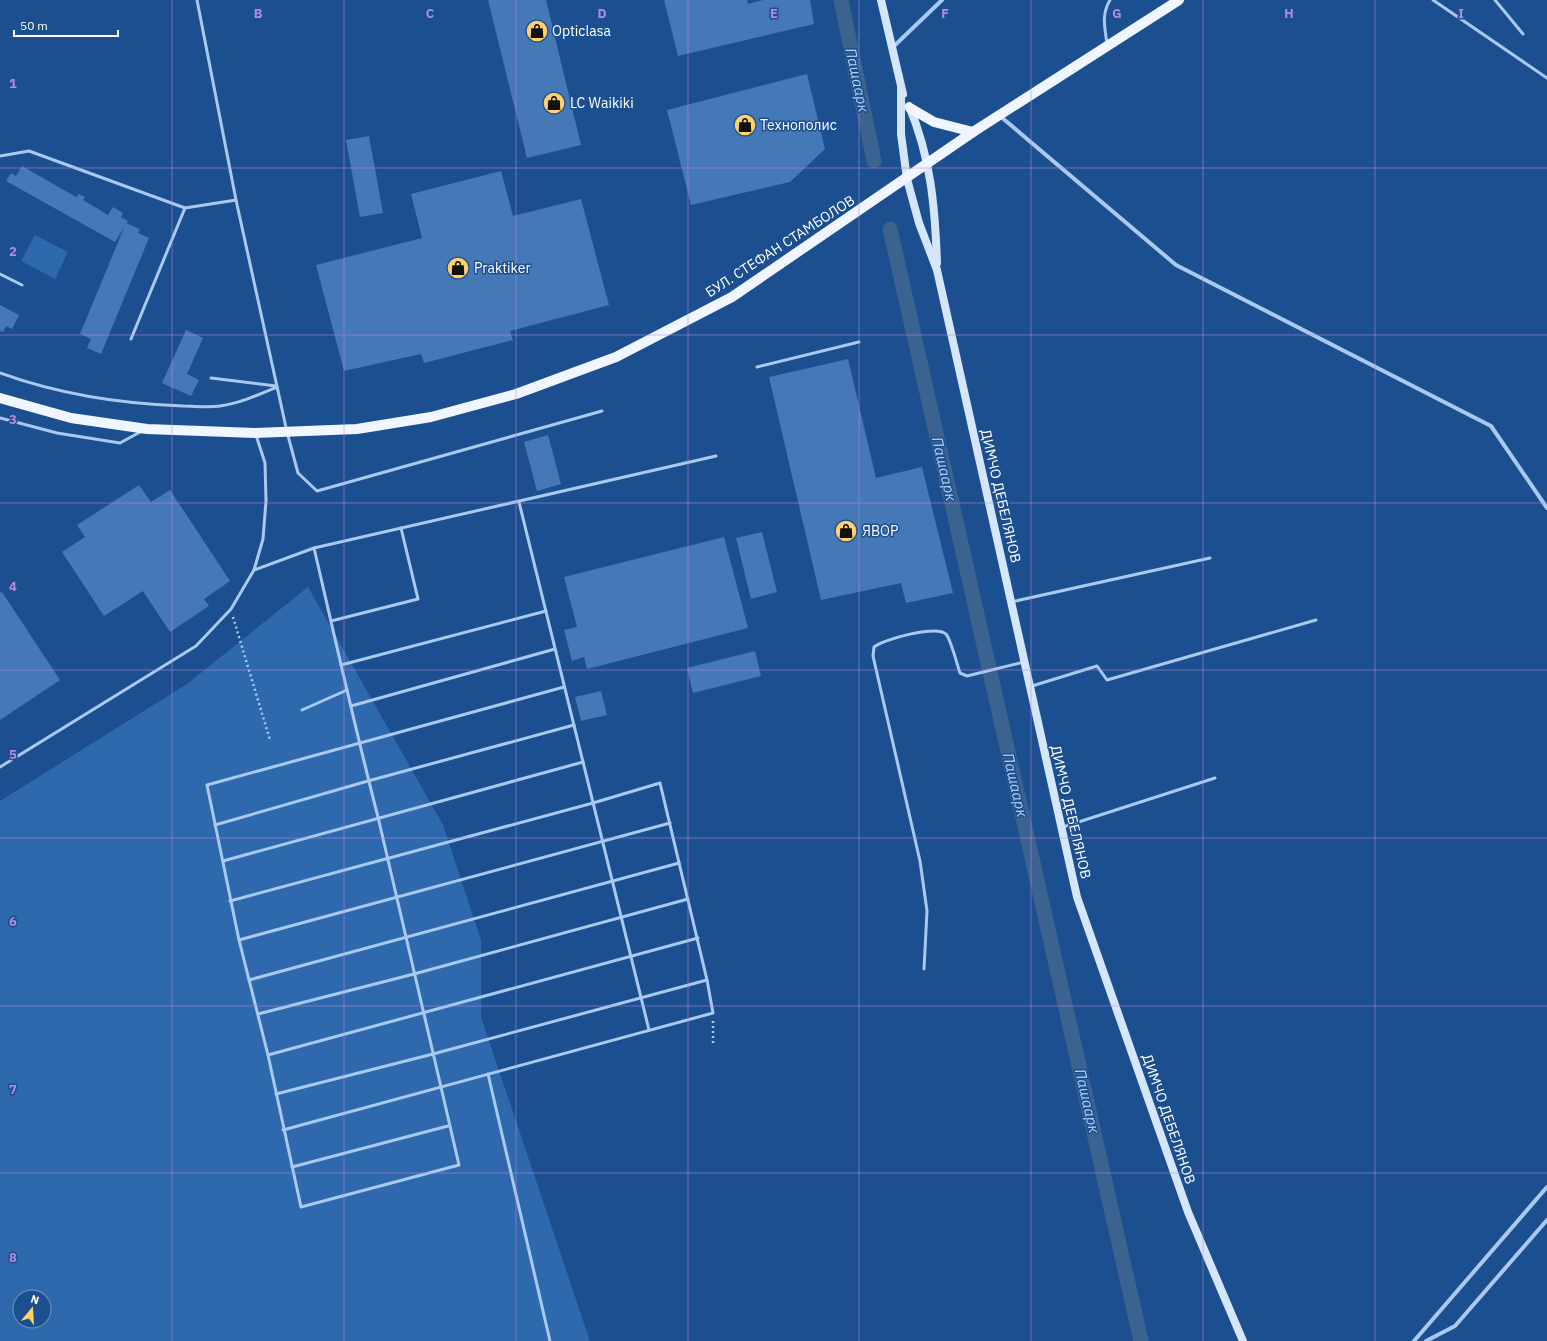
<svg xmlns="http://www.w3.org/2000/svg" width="1547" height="1341" viewBox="0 0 1547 1341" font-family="'IBM Plex Sans',sans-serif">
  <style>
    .green { fill: #2e69ad; fill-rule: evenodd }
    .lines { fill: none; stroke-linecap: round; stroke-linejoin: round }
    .canal { stroke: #3c6290; stroke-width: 15 }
    .building { fill: #4478b7 }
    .path { stroke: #a9c9ee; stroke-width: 2.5; stroke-dasharray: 2 3; stroke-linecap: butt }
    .lane { stroke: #a9c9ee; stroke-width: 3 }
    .street { stroke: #a9c9ee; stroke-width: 4 }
    .secondary { stroke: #d6e6fa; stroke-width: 8 }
    .primary { stroke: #f0f6ff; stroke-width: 10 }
    .grid { fill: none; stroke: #b68bdc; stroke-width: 1; stroke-opacity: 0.55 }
    .labels { text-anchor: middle; stroke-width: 3; stroke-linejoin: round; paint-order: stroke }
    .poi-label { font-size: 14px; fill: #fff; stroke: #1b4f8f; text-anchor: start }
    .street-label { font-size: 14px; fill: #fff; stroke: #1b4f8f }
    .water-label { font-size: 15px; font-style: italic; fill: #b5d3f5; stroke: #1b4f8f }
    .grid-label { font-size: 13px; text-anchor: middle; font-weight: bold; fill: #b68bdc; stroke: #1b4f8f; stroke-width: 3; stroke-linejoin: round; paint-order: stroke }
  </style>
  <rect width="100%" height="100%" fill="#1b4f8f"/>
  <g class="green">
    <polygon points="35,235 68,252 55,279 21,261"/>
    <path d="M 308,587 L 443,825 L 481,940 L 481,1017 L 590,1341 L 0,1341 L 0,801 L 187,684 ZM 20,1297 L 44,1297 L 44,1321 L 20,1321 Z"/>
  </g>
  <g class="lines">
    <g class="canal">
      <polyline points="841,0 874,161"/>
      <polyline points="890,229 1141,1341"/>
    </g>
  </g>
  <g class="building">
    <polygon points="488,0 546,0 581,145 527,158"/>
    <polygon points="664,0 747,0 748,4 763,0 810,0 814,24 678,56"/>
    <polygon points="807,74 825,149 790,182 691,205 667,110"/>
    <polygon points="369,136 383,213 360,217 346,140"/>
    <polygon points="22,166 76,197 79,194 85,197 83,200 108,215 113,207 123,213 121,217 128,221 115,242 6,181 11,173 16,176"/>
    <polygon points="501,171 513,216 581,199 609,305 510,331 513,340 424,363 421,354 344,371 316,265 422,238 411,194"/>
    <polygon points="126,223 140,229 138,233 149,238 101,354 87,348 91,339 80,334"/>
    <polygon points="0,305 19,315 12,329 6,326 3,332 0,331"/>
    <polygon points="186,330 203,338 187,374 199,380 191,396 162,383"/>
    <polygon points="848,359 876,478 922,467 953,593 906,603 901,583 821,600 769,377"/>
    <polygon points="548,435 561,484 537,491 524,442"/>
    <polygon points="139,485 151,502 170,490 230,581 204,599 209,606 170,632 143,591 104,616 62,552 85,537 77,525"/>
    <polygon points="762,532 777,592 751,599 736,538"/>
    <polygon points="724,537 748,628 587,669 584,657 572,661 564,630 577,627 564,577"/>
    <polygon points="2,592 60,680 0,720 0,593"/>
    <polygon points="755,651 761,676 693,693 687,668"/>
    <polygon points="601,691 607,715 581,721 575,697"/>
  </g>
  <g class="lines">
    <g class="path">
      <polyline points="233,617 270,740"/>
      <polyline points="713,1043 713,1020"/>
    </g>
    <g class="lane">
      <polyline points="197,0 236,200 287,432 298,473 317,491 602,411"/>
      <polyline points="1433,0 1547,78"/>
      <polyline points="1495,0 1523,34"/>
      <path d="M 1107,44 C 1105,28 1101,15 1110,0"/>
      <polyline points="0,156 29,151 185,208"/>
      <polyline points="0,274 22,285"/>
      <polyline points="131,339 185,208 236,200"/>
      <polyline points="757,367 859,342"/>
      <path d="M 0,373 C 58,394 121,404 183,406 C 195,406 208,408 220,406 C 240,403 258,395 277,387"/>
      <polyline points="211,378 276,386"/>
      <polyline points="0,418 57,433 120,443 142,431"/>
      <polyline points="519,502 649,1030"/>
      <path d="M 314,548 C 335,638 355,728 378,817 L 441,1087 L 459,1165 L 301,1207 L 268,1055 L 239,940 L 207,785 L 564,687"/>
      <polyline points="254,570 314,548 716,456"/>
      <polyline points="1011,602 1210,558"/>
      <polyline points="331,621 418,599 401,528"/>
      <polyline points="341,665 546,611"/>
      <polyline points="1032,686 1097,666 1107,680 1316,620"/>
      <polyline points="351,706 555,649"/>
      <polyline points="302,710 347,690"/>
      <polyline points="0,767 196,646 231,609 254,570 263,539 266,501 265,463 256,435"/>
      <polyline points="215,825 368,781 574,725"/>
      <polyline points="1063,827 1215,778"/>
      <polyline points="223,861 583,762"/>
      <polyline points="230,901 593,803 660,783 707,980"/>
      <polyline points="239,940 670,823"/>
      <path d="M 924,969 L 927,911 L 920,861 L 873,656 L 874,647 C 884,639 936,625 946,634 C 951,640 957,664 960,673 L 967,676 L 1024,662"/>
      <polyline points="249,980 679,863"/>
      <polyline points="258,1014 414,974 688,899"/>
      <polyline points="268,1055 698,938"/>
      <polyline points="488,1074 550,1341"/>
      <polyline points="276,1094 433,1054 707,980 713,1013 283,1130"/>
      <polyline points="292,1167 448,1126"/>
    </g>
    <g class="street">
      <polyline points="892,48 942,0"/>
      <polyline points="1000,116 1176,265 1491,426 1547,508"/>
      <polyline points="1414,1341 1547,1187"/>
      <polyline points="1426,1341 1455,1326 1547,1220"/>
    </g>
    <g class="secondary">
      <polyline points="881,0 903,94"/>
      <polyline points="901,89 901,134 907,179 919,223 937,270 1077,897 1188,1212 1243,1341"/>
      <path d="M 909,106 C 931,158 935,207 937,263"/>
    </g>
    <g class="primary">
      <polyline points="910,108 934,122 973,132"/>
      <polyline points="0,398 71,418 147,429 255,433 357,429 431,417 516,394 616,357 732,297 973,132 1179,0"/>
    </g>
  </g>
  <path class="grid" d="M 172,0 L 172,1341M 344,0 L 344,1341M 516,0 L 516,1341M 688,0 L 688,1341M 859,0 L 859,1341M 1031,0 L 1031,1341M 1203,0 L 1203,1341M 1375,0 L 1375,1341M 0,168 L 1547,168M 0,335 L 1547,335M 0,503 L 1547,503M 0,670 L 1547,670M 0,838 L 1547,838M 0,1006 L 1547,1006M 0,1173 L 1547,1173"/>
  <defs>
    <g id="shop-disc" transform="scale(1.15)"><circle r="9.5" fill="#ffd166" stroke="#1b4f8f"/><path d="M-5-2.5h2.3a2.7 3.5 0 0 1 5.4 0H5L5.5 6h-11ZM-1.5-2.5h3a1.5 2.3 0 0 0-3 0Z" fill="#111"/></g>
  </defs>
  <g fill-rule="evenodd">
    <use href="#shop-disc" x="537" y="31"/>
    <use href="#shop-disc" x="554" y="103"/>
    <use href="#shop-disc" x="745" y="125"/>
    <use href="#shop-disc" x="458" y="268"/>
    <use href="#shop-disc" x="846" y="531"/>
  </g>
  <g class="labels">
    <g class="poi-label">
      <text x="552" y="36">Opticlasa</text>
      <text x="570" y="108">LC Waikiki</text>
      <text x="760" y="130">Технополис</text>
      <text x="474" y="273">Praktiker</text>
      <text x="862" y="536">ЯВОР</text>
    </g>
    <g class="street-label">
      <text transform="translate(780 246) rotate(-33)" y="5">БУЛ. СТЕФАН СТАМБОЛОВ</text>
      <text transform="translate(1001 496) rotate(77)" y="5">ДИМЧО ДЕБЕЛЯНОВ</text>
      <text transform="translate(1071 812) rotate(77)" y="5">ДИМЧО ДЕБЕЛЯНОВ</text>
      <text transform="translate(1169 1119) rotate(71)" y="5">ДИМЧО ДЕБЕЛЯНОВ</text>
    </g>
    <g class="water-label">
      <text transform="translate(857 80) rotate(78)" y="5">Пашаарк</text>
      <text transform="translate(944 469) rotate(77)" y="5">Пашаарк</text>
      <text transform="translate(1015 785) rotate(77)" y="5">Пашаарк</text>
      <text transform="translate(1087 1101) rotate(77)" y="5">Пашаарк</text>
    </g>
  </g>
  <g class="grid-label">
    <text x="258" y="18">B</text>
    <text x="430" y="18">C</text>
    <text x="602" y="18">D</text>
    <text x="774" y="18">E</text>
    <text x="945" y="18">F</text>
    <text x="1117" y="18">G</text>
    <text x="1289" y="18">H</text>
    <text x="1461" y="18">I</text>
    <text x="13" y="88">1</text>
    <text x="13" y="256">2</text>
    <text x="13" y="424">3</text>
    <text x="13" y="591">4</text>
    <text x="13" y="759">5</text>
    <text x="13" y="926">6</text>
    <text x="13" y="1094">7</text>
    <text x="13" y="1262">8</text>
  </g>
  <g transform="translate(32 1309) rotate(18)"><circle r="19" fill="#1b4f8f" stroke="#7695bc"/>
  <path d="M0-3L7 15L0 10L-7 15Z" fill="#ffd166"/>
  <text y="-6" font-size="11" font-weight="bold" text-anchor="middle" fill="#ffffff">N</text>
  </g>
  <path d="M14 30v6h104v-6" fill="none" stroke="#ffffff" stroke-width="2"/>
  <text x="20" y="30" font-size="12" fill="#ffffff" stroke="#1b4f8f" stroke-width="3" paint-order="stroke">50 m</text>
</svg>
